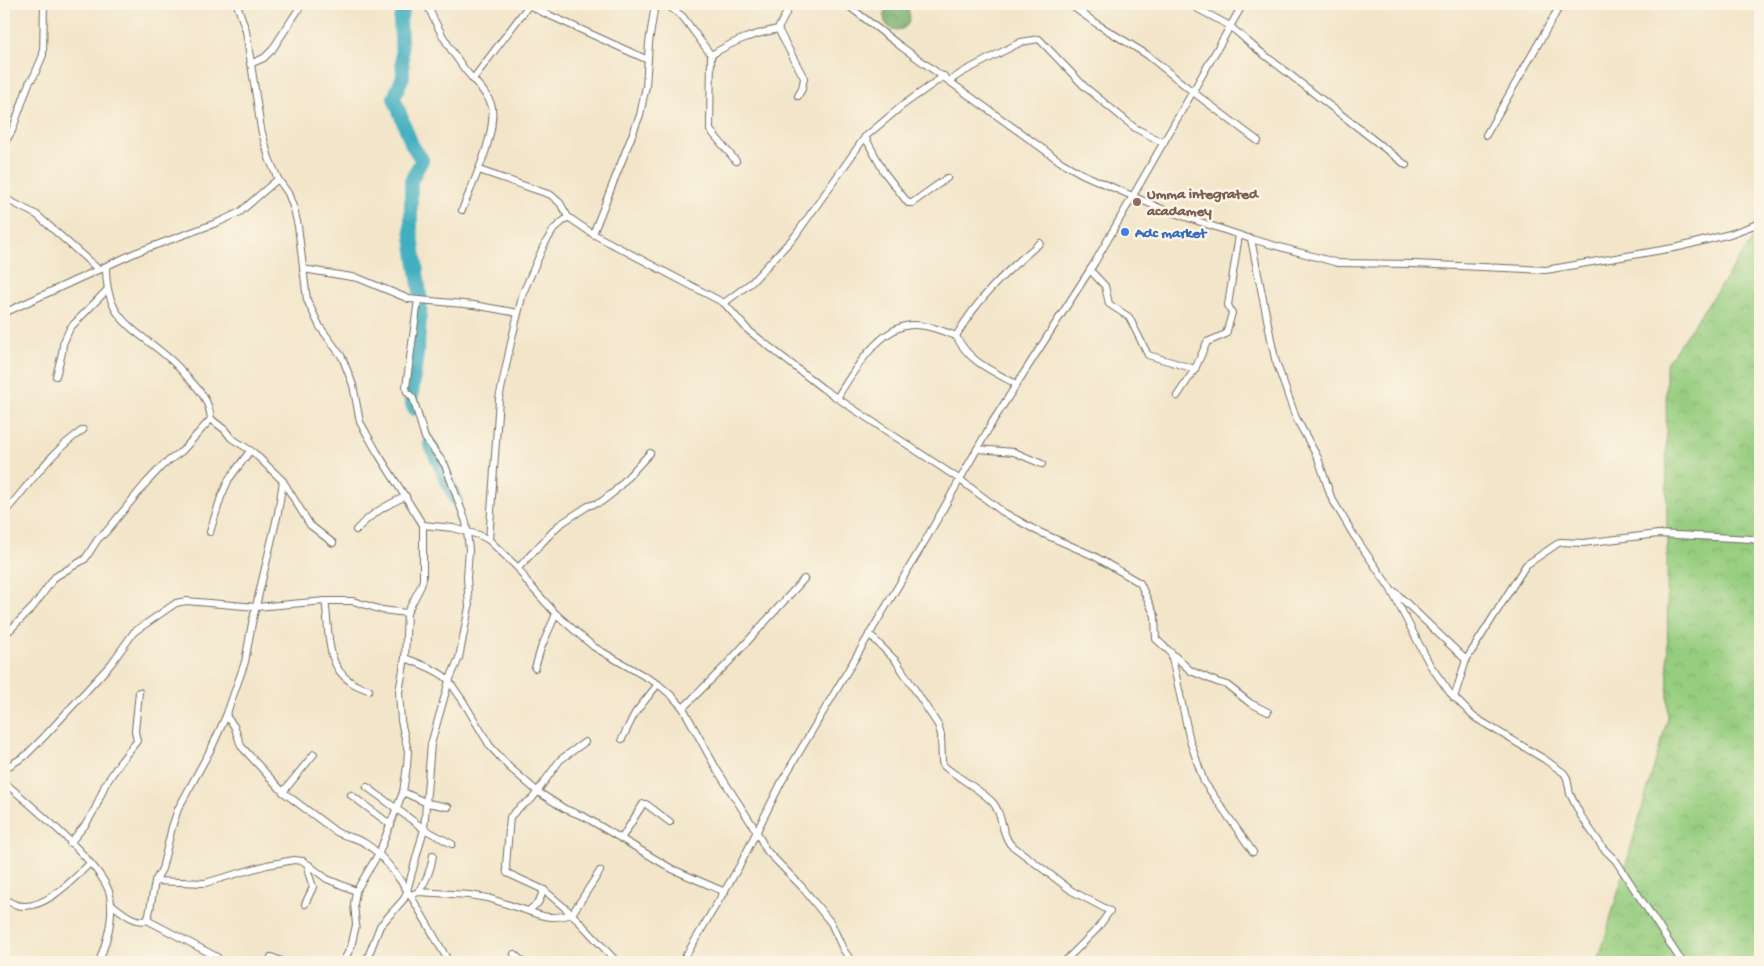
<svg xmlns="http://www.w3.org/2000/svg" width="1764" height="966" viewBox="0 0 1764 966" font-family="'Gochi Hand',sans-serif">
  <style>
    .forest { fill: url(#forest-crowns); stroke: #526e4c }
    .park { fill: url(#park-crowns); stroke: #607c55 }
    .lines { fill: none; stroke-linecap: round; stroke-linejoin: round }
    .river { stroke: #42afc0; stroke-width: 14 }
    .minor-casing { stroke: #716c62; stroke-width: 8 }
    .minor { stroke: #fff; stroke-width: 6 }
    .education-dot { fill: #8d6e63; stroke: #fcf5e5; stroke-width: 2 }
    .shop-dot { fill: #3f7fe0; stroke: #fcf5e5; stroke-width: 2 }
    .labels { text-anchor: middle; stroke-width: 5; stroke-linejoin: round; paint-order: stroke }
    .education-label { font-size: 15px; font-weight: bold; fill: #785e54; stroke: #fcf5e5; text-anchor: start }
    .shop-label { font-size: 15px; font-weight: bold; fill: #366cbe; stroke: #fcf5e5; text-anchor: start }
  </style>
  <defs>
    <pattern id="forest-crowns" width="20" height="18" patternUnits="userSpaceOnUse" patternTransform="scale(1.25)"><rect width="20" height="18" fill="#78b06e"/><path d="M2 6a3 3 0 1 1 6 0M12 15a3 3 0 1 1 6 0" fill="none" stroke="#638f5b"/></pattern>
    <pattern id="park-crowns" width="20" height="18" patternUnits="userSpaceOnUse" patternTransform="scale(1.25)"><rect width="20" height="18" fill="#96cd7f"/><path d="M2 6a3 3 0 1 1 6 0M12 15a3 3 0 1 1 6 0" fill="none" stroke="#81b06e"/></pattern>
  </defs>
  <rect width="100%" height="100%" fill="#fcf5e5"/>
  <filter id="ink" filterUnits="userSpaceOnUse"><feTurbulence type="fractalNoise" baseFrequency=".02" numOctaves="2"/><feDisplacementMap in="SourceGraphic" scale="10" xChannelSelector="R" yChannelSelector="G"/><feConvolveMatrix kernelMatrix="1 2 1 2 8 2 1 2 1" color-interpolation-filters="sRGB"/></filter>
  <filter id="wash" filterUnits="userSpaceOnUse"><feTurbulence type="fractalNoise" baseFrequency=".0096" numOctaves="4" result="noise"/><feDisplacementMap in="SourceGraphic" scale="20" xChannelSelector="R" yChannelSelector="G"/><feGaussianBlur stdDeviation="1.12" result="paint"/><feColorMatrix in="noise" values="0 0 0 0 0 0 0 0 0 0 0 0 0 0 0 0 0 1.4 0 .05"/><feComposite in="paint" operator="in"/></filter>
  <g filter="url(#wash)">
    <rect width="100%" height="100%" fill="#f2e5c9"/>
    <circle class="forest" cx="897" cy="17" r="13"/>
    <polygon class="park" points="1760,229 1760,962 1598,962 1668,718 1666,364"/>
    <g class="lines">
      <g class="river">
        <polyline points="405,4 400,20 403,76 394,98 412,145 422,160 411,181 411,229 421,301 418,346 411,401 414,409"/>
        <polyline points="430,444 456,500"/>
      </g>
    </g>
  </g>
  <g filter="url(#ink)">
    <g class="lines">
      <g class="minor-casing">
        <g id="minor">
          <polyline points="237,4 246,31 261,129 269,158 278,179 288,193 294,209 298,226 307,300 320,327 342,357 353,385 360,422 377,452 423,525 423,579 421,586 407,613 405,658 399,692 401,721 408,751 407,766 403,792 379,853 356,891 354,904 356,925 351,947 343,962"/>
          <path d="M 427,4 C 436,26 449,48 463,67 C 471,78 489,94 492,107 C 496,137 473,182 462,210"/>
          <polyline points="527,4 540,11 648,60"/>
          <polyline points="655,4 649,43 646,86 640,115 593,234 724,303 748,330 822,388 959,479 1003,512 1037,531 1094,556 1140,583 1155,616 1156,639 1191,671 1217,682 1227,685 1250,703 1268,712"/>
          <path d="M 666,4 L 683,17 L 711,55 C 736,40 750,35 778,29 L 791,4"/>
          <polyline points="846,4 899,45 1061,162 1082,174 1162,209 1251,239 1338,263 1414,264 1546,270 1679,247 1730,234 1760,223"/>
          <polyline points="1069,4 1097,24 1146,54 1193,92 1258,141"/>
          <polyline points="1189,4 1230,26 1253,46 1406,165"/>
          <polyline points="1752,4 1760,6"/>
          <polyline points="778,29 804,78 802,89 798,96"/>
          <polyline points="711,55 710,130 736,161"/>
          <polyline points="250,64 264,58 272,50 302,4"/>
          <polyline points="473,79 529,5"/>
          <polyline points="949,81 963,72 1021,42 1039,39 1084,86 1135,128 1164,143"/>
          <polyline points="1486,135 1561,4"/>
          <polyline points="865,137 884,172 908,203 912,203 947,178"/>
          <polyline points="4,144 12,131 29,83 34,76 43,55 44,4"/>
          <polyline points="479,170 551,195 560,203 568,217 593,234"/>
          <polyline points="4,198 37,215 99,270"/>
          <polyline points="1251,239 1275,359 1296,418 1318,458 1331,497 1353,534 1390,588 1430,665 1450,693 1474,717 1544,759 1564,773 1567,778 1570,794 1581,816 1603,848 1616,861 1678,956 1683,962"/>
          <polyline points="303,269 358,278 409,299 474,305 518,313"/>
          <polyline points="1090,270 1105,286 1109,304 1129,317 1148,355 1195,369 1207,342 1226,334 1232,313 1228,305 1239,235"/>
          <polyline points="724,303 752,282 795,236 865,137 903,105 944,76"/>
          <polyline points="4,313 137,252 219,222 240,212 278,179"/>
          <polyline points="56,376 62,353 63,344 70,328 107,290"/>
          <path d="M 1016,384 C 991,370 970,363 956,336 C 979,297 1005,272 1040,243"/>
          <polyline points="1177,396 1195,369"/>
          <path d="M 837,398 C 852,373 881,324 914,325 C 928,325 943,331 956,336"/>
          <polyline points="977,449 1014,452 1042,464"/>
          <polyline points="283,481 310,525 333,543"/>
          <path d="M 4,513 C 30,484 50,452 83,430"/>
          <polyline points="423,525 453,528 479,535 489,540 518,568 528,583 556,614 582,637 594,647 658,684 672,696 683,708 717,770 757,832 766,850 802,887 831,923 843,949 852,962"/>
          <path d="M 356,530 C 372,513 385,506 406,496"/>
          <polyline points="210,532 221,497 229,479 250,451"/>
          <polyline points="489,540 499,399 512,338 523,293 544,245 554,229 568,217"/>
          <polyline points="518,568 559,525 588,506 601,502 614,492 650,453"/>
          <polyline points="1395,592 1466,660"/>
          <path d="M 325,601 C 330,628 324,665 351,682 C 356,686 363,688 369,690"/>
          <path d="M 869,634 L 896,661 L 938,725 L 941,735 L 942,762 L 944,766 C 957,777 986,793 994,804 C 1003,816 1001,832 1010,844 L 1072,891 L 1110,911 L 1097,929 L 1064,962"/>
          <path d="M 4,636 L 33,607 L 55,577 L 85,559 L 98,539 L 106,532 L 146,483 L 163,465 L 182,451 L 211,419 C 209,400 200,390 187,377 C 182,371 177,365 171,360 C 136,328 106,323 106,267"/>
          <polyline points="1171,653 1190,741 1204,782 1253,852"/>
          <path d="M 405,658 C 417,663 442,671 449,681 L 459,658 L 469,607 L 467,578 L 469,550 L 466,522 L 445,465 L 425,438 L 413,398 L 407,392 L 406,387 L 418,300"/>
          <polyline points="535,668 541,648 556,614"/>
          <polyline points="1454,698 1466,660 1526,565 1560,542 1583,543 1658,534 1752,539 1760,542"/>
          <polyline points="683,708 727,664 804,579"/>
          <path d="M 226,716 L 234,726 L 241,746 L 283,792 L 335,831 C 344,837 355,837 363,842 C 396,860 429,929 449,962"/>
          <polyline points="622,739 635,713 658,684"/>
          <polyline points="585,742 560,760 532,799 519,808 510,817 506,866 507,873 544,890 572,914 617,962"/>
          <polyline points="4,769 25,756 44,737 111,664 134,632 176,603 186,601 256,607 325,601 353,601 382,610 407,613"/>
          <path d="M 4,782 C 29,804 104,865 110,895 C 114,919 107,940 99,962"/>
          <polyline points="367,787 424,829 452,844"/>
          <polyline points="283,792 314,754"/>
          <polyline points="403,792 427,803 448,807"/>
          <polyline points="351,795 391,825"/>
          <polyline points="621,839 643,804 646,804 670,822"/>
          <polyline points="70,843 86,824 95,809 105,785 121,761 137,741 135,731 139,692"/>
          <polyline points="155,881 205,883 267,865 294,860 303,861 327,879 356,891"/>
          <path d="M 418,892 C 427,881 431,870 433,855"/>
          <polyline points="411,895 418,892 469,895 488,898 528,911 538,903 544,890"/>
          <path d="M 4,898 C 7,900 11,903 14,904 C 40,915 73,880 90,863"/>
          <path d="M 111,904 C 121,911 134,924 147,920 L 149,915 L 155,881 L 162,869 L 172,827 L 178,809 L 212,747 L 226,716 L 245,662 L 252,623 L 278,513 L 283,481 L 253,452 L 231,438 L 225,430 L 211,419"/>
          <polyline points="305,904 313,887 308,872 309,865"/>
          <path d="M 528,911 C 546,918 553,919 572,914 L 600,871"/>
          <polyline points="147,920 217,957 220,962"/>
          <polyline points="514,954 523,962"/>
          <polyline points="271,957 284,962"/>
          <polyline points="366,962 380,926 404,899 407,891 424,829 431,744 449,681 463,701 490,746 509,767 538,792 565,809 585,817 672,869 725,892"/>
          <polyline points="682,962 740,865 782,781 925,541 993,421 1095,262 1243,4"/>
        </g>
      </g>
      <use href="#minor" class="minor"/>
    </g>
  </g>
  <circle class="education-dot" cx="1137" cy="202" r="5"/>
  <circle class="shop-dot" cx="1125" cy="232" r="5"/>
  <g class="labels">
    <g class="education-label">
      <text x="1147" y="198">Umma integrated<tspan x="1147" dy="17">acadamey</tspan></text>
    </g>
    <g class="shop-label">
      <text x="1135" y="237">Adc market</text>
    </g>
  </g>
  <rect width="1764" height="966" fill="none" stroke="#fcf5e5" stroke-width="20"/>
</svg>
